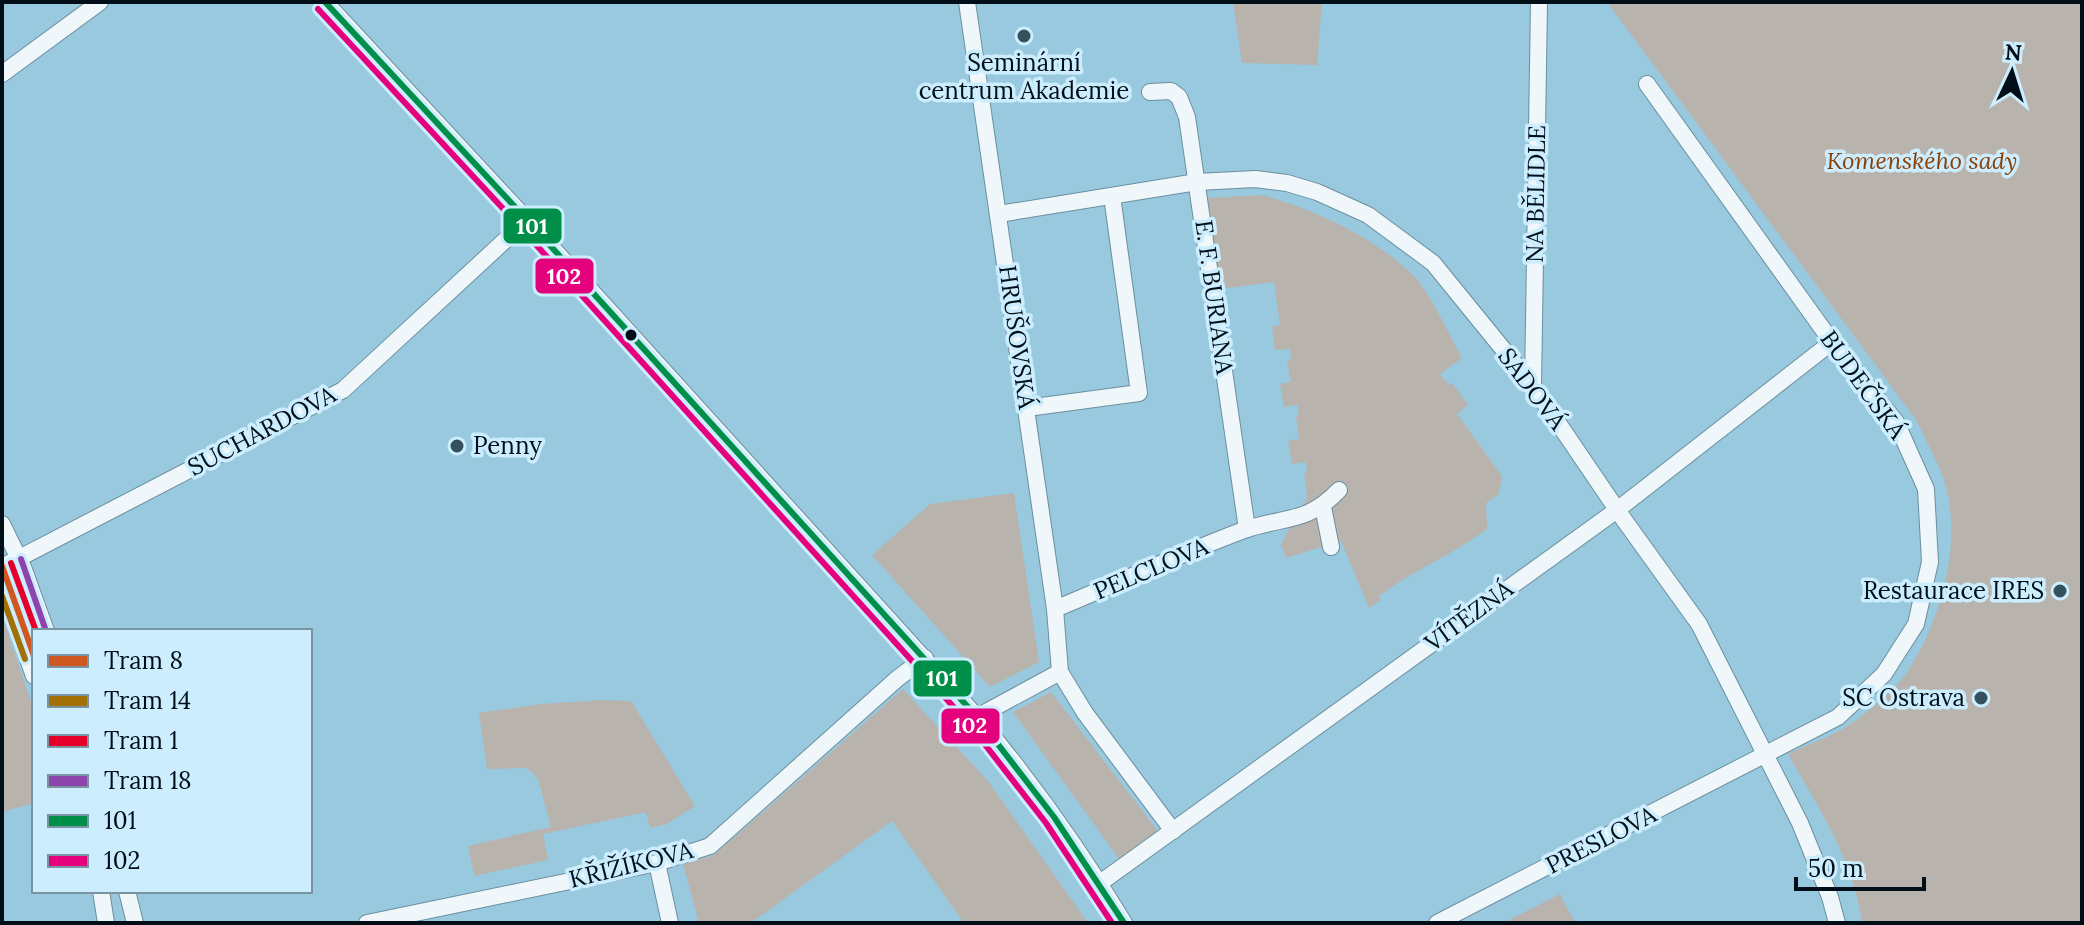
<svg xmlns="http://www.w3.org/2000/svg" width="2084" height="925" viewBox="0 0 2084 925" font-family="Lora,serif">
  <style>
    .green { fill: #b9b3ae }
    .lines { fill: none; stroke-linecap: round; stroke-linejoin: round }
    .minor-casing { stroke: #6b8f9e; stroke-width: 18 }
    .minor { stroke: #f0f7fa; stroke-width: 16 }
    .bus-1-casing { stroke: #ccedfe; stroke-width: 12 }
    .bus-2-casing { stroke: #ccedfe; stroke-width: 12 }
    .bus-1 { stroke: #008f48; stroke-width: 6 }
    .bus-2 { stroke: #e5007d; stroke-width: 6 }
    .tram-1-casing { stroke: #ccedfe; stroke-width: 12 }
    .tram-2-casing { stroke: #ccedfe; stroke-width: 12 }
    .tram-3-casing { stroke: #ccedfe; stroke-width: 12 }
    .tram-4-casing { stroke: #ccedfe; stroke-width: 12 }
    .tram-1 { stroke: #ce5820; stroke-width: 6 }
    .tram-2 { stroke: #a17108; stroke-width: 6 }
    .tram-3 { stroke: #e4002b; stroke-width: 6 }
    .tram-4 { stroke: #8e44ad; stroke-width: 6 }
    .poi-dot { fill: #35505d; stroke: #ccedfe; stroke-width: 3 }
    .bus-dot { fill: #000f17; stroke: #ccedfe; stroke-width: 3 }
    .labels { text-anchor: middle; stroke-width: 7; stroke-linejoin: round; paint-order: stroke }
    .poi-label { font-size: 24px; fill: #000f17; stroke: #ccedfe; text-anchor: end }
    .park-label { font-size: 24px; font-style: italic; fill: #8a3f05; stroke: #ccedfe }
    .street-label { font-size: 24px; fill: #000f17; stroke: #ccedfe }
    .line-badge { stroke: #ccedfe; stroke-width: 3 }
    .badge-label { font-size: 22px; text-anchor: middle; font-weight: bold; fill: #fff }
  </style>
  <rect width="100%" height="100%" fill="#98c9df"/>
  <g class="green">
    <polygon points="1233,2 1322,2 1317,65 1242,63"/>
    <path d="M 1607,2 L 2082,2 L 2082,923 L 1862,923 C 1854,861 1818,807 1788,754 C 1809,744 1836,735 1855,721 C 1869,711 1899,686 1908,671 C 1939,623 1958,558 1949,500 C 1945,473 1928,446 1917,421 Z"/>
    <path d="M 1263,195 C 1319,212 1372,235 1415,277 C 1429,292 1451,338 1462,358 L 1440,374 L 1449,385 L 1452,383 L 1468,405 L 1457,414 L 1502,476 L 1499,494 L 1486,503 L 1487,529 C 1453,555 1413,570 1379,596 L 1381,600 L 1369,608 L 1341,541 L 1286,558 L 1281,544 L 1307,497 L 1304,473 L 1307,472 L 1306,462 L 1292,464 L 1288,441 L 1299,439 L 1296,416 L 1299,415 L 1297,405 L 1284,407 L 1280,384 L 1291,382 L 1287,360 L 1291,359 L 1290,349 L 1275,350 L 1272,327 L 1280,325 L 1274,282 L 1220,289 L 1208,198 Z"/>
    <polygon points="1014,493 1039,662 990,687 872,555 930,504"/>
    <polygon points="2,615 34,710 34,803 2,812"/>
    <polygon points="903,689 988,781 1088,923 964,923 892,821 751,923 699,923 683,864 714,855"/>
    <polygon points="1051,692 1157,830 1119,859 1013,712"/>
    <polygon points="604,700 631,701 695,806 667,824 650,828 646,812 543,834 548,860 474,876 468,846 551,827 538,779 527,768 487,769 479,713 541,704"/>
    <polygon points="1560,894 1575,923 1503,923"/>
  </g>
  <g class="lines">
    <g class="minor-casing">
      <g id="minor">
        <path d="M 325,2 L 527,220 L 977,717 C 1031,782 1080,850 1124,923"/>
        <polyline points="967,2 1055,609 1060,672 1085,713 1173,831"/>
        <polyline points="2,74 100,2"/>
        <polyline points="1150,92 1171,91 1179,97 1187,117 1247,529"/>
        <polyline points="999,214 1197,182 1255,179 1287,183 1317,192 1368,215 1433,263 1533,386 1622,517 1699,624 1800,823 1830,897 1837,923"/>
        <polyline points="1533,386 1539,2"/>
        <polyline points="1027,408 1139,393 1112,196"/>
        <polyline points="1323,507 1331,547"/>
        <polyline points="2,524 23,567 46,631"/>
        <polyline points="2,567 343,390 527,220"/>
        <polyline points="2,585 34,676"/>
        <path d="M 1055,609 C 1118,583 1180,554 1244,530 C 1284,516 1307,524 1339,490"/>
        <polyline points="977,717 1060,672"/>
        <polyline points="657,863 670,923"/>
        <polyline points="1100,883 1617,510 1832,342"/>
        <polyline points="101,891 106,923"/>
        <polyline points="127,891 135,923"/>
        <polyline points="367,923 657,863 710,846 898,678 925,658"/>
        <polyline points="1437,923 1838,717 1884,674 1916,624 1930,562 1926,489 1896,422 1832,342 1647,84"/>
      </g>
    </g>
    <use href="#minor" class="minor"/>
    <g class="bus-1-casing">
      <polyline id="bus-1" points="325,2 527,220 977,717 1054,817 1124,923"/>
    </g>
    <g class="bus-2-casing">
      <polyline id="bus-2" points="318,9 520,227 969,724 1046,823 1112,923"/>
    </g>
    <use href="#bus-1" class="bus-1"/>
    <use href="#bus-2" class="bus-2"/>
    <g class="tram-1-casing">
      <polyline id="tram-1" points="2,566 34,656"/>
    </g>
    <g class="tram-2-casing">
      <polyline id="tram-2" points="2,596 25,659"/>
    </g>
    <g class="tram-3-casing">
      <polyline id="tram-3" points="11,563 36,631"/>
    </g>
    <g class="tram-4-casing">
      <polyline id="tram-4" points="21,559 46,631"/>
    </g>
    <use href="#tram-1" class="tram-1"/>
    <use href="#tram-2" class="tram-2"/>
    <use href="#tram-3" class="tram-3"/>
    <use href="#tram-4" class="tram-4"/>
  </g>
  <g class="poi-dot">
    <circle cx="1024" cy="36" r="8"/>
    <circle cx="457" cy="446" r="8"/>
    <circle cx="2060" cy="591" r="8"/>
    <circle cx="1981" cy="698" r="8"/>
  </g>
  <circle class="bus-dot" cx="631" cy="335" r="7"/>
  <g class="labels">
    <g class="poi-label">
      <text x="1024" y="71" text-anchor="middle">Seminární<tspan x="1024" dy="28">centrum Akademie</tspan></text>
      <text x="473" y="454" text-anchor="start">Penny</text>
      <text x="2044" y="599">Restaurace IRES</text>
      <text x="1965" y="706">SC Ostrava</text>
    </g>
    <g class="park-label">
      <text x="1922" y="169">Komenského sady</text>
    </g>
    <g class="street-label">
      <text transform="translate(1536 194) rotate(-89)" y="8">NA BĚLIDLE</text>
      <text transform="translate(1214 297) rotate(82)" y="8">E. F. BURIANA</text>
      <text transform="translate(1017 337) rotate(82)" y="8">HRUŠOVSKÁ</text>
      <text transform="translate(1863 385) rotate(54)" y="8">BUDEČSKÁ</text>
      <text transform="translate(1532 389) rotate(53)" y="8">SADOVÁ</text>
      <text transform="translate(262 431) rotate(-28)" y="8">SUCHARDOVA</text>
      <text transform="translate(1151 569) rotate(-23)" y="8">PELCLOVA</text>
      <text transform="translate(1469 616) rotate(-36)" y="8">VÍTĚZNÁ</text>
      <text transform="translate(1601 840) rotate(-27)" y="8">PRESLOVA</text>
      <text transform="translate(631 865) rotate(-14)" y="8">KŘIŽÍKOVA</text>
    </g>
  </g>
  <g class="line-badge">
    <rect x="502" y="207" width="61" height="38" rx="8" fill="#008f48"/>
    <rect x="534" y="257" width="61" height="38" rx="8" fill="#e5007d"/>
    <rect x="912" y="659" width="61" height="39" rx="8" fill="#008f48"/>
    <rect x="940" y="707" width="61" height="38" rx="8" fill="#e5007d"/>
  </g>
  <g class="badge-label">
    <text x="532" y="234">101</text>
    <text x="564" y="284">102</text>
    <text x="942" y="686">101</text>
    <text x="970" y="733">102</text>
  </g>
  <rect width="2084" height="925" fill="none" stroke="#000f17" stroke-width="8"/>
  <rect x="32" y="629" width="280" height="264" fill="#ccedfe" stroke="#7a94a2" stroke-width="2"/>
  <rect x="48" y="655" width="40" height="12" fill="#ce5820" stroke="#7a94a2" stroke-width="2"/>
  <text x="104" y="669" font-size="24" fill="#000f17">Tram 8</text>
  <rect x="48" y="695" width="40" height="12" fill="#a17108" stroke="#7a94a2" stroke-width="2"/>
  <text x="104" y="709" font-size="24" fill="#000f17">Tram 14</text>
  <rect x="48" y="735" width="40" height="12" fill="#e4002b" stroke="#7a94a2" stroke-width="2"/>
  <text x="104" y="749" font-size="24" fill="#000f17">Tram 1</text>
  <rect x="48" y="775" width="40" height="12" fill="#8e44ad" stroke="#7a94a2" stroke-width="2"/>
  <text x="104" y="789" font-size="24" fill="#000f17">Tram 18</text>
  <rect x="48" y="815" width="40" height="12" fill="#008f48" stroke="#7a94a2" stroke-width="2"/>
  <text x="104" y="829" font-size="24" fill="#000f17">101</text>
  <rect x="48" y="855" width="40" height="12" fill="#e5007d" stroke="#7a94a2" stroke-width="2"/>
  <text x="104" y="869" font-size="24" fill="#000f17">102</text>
  <g transform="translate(2012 72) rotate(4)" stroke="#ccedfe" stroke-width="6" paint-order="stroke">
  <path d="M0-6L14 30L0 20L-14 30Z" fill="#000f17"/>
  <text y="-12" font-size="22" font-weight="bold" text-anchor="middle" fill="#000f17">N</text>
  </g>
  <path d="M1796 877v12h128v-12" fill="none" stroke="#000f17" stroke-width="4"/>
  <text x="1808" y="877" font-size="24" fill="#000f17" stroke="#ccedfe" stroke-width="6" paint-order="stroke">50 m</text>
</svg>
